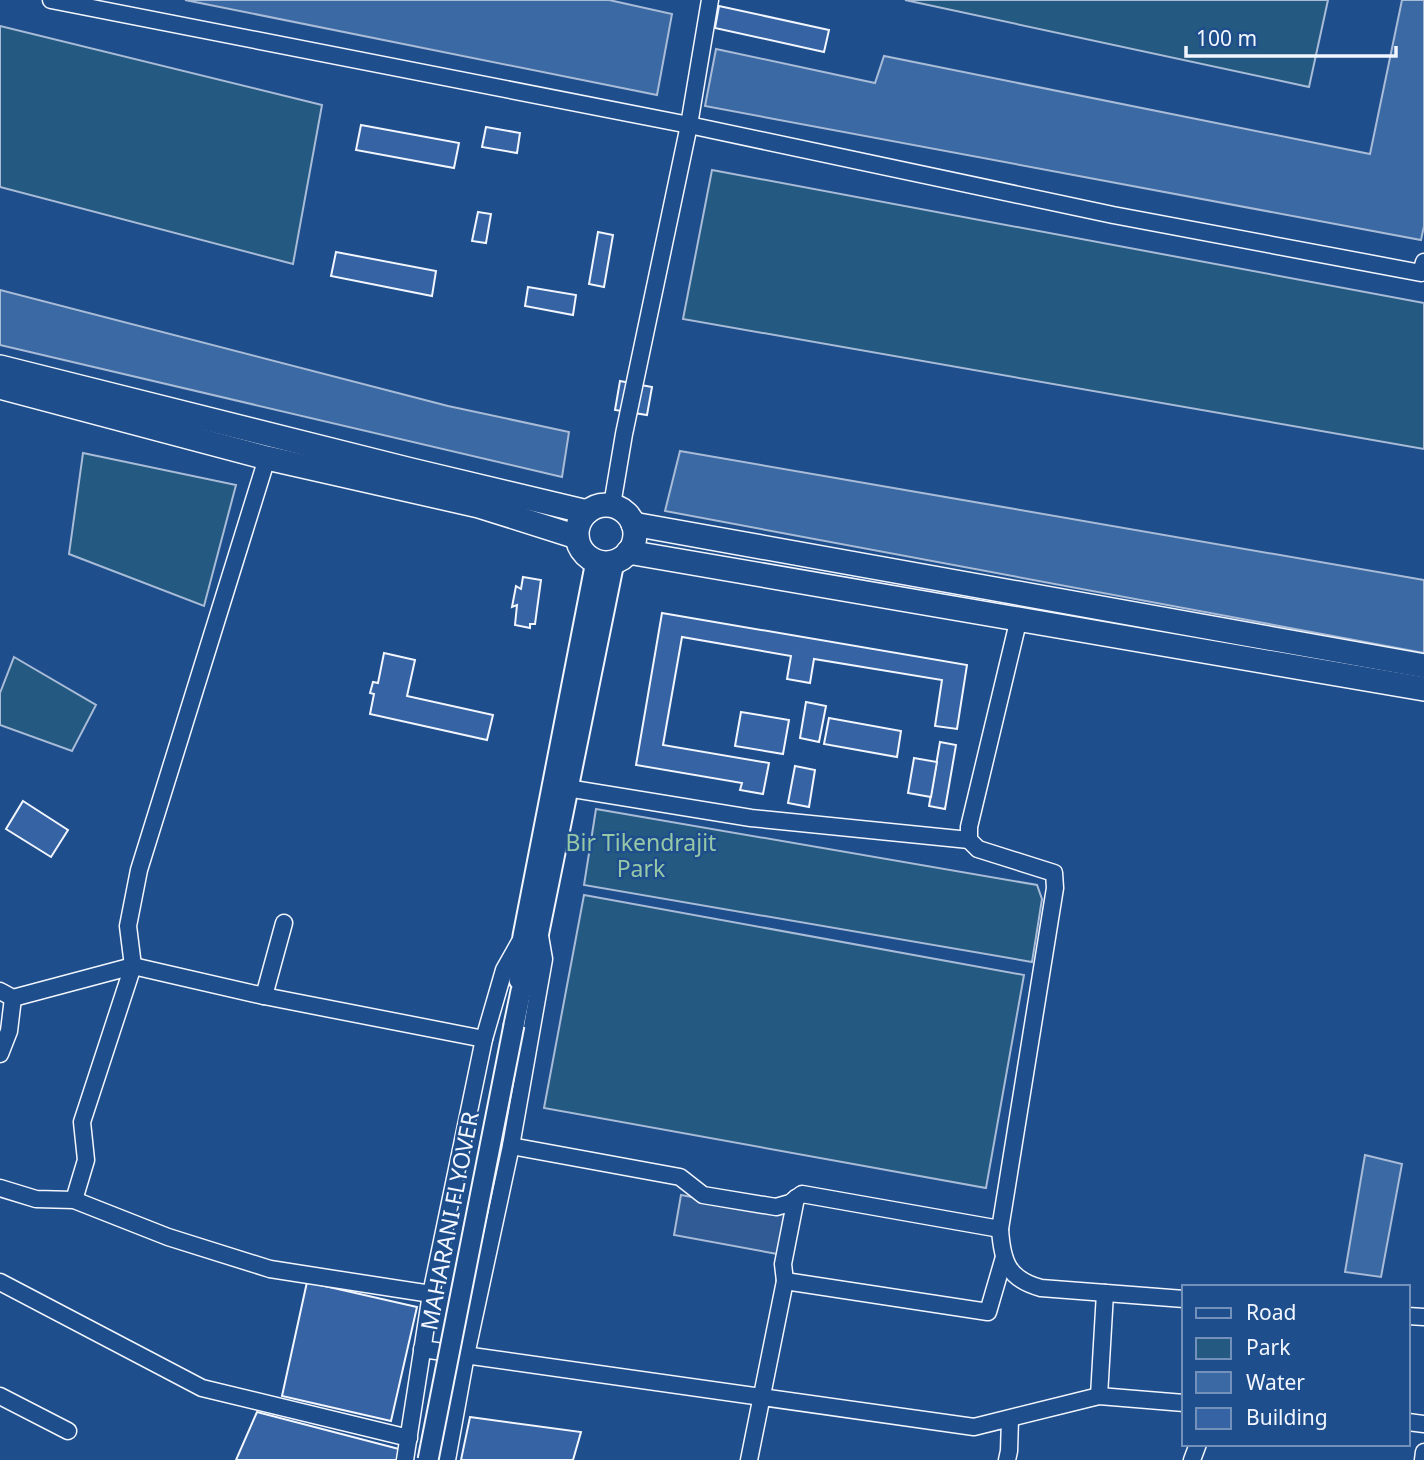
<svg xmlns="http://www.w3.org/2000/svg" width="1424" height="1460" viewBox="0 0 1424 1460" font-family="'Noto Sans',sans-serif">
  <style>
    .green { fill: #245a82; stroke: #a8bbd7; stroke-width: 2 }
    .parking { fill: #305b95; stroke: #a8bbd7; stroke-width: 2 }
    .water { fill: #3b69a3; stroke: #a8bbd7; stroke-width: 2 }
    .building { fill: #3563a3; stroke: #f2f6ff; stroke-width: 2 }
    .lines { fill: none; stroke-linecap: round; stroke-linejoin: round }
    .minor-casing { stroke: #f2f6ff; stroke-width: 19 }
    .major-casing { stroke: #f2f6ff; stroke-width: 23 }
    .highway-casing { stroke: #f2f6ff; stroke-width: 26 }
    .minor { stroke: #1f4e8c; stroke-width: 16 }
    .major { stroke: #1f4e8c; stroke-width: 19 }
    .highway { stroke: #1f4e8c; stroke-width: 23 }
    .major-bridge-casing { stroke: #f2f6ff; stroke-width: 23; stroke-linecap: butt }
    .major-bridge { stroke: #1f4e8c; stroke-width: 19 }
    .labels { text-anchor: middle; stroke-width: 5; stroke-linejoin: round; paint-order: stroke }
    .park-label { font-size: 23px; fill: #97c8a6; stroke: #1f4e8c }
    .street-label { font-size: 23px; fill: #f2f6ff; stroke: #1f4e8c }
  </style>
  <rect width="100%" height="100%" fill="#1f4e8c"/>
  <g class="green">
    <polygon points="905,0 1328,0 1309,87"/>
    <polygon points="0,26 322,105 293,264 0,187"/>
    <polygon points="712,170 1424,303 1424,449 683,319"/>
    <polygon points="83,453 236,485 204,606 69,554"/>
    <polygon points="14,657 96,705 72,751 0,725 0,693"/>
    <polygon points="596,809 1037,885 1042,899 1032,962 584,885"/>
    <polygon points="584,895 1024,975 986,1188 544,1108"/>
  </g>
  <polygon class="parking" points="681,1195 790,1215 783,1255 674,1235"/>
  <g class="water">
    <polygon points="185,0 609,0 672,14 657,95"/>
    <polygon points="1402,0 1424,0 1424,226 1421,240 705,106 716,49 875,83 884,56 1370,154"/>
    <polygon points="0,290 448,406 569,432 562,477 0,345"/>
    <polygon points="680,451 1424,580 1424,653 665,511"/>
    <polygon points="1365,1155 1402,1164 1381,1277 1345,1272"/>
  </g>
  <g class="building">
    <polygon points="719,6 829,30 824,52 715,28"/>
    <polygon points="361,125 459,143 454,168 356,150"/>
    <polygon points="486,127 520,133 517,153 482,147"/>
    <polygon points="478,212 491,214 486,243 472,241"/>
    <polygon points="598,232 613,235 604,287 589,284"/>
    <polygon points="336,252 436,271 432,296 331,276"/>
    <polygon points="528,287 576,295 573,315 525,306"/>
    <polygon points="620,381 652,387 647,415 615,410"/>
    <polygon points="523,577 541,580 535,624 530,624 530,628 515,625 517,605 512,607 516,586 521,589"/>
    <polygon points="662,613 967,665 957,729 935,726 942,680 814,659 810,683 787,679 791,656 682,637 663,745 769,763 763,794 740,790 742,783 636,765"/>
    <polygon points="384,653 415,660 407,696 493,715 487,740 370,714 374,694 370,693 373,682 378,683"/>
    <polygon points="806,702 826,706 819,742 800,738"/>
    <polygon points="741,712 789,720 783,754 735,746"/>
    <polygon points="829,718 901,731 897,757 824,744"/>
    <polygon points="940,742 956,745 945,809 929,806"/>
    <polygon points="914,758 937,762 931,797 908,793"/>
    <polygon points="795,766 815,770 809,807 788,803"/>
    <polygon points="23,801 68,830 51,857 6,829"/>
    <polygon points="307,1282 417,1307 391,1421 282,1396"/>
    <polygon points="257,1412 399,1449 397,1460 236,1460"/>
    <polygon points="470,1417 581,1432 573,1460 461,1460"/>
  </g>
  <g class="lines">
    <g class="minor-casing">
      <g id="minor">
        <polyline points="51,0 689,125 1113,215 1421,273 1424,262"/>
        <polyline points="612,505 624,434 689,125 710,0"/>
        <path d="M 1019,618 L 969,827 L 969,840 L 978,849 L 1054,873 L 1055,888 L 1000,1229 C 1002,1260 1007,1279 1041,1288 L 1184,1299"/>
        <polyline points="567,788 751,818 969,840"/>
        <polyline points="0,991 13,998 133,966 264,996 484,1039"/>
        <polyline points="264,996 284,923"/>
        <polyline points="0,1054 9,1031 13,998"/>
        <polyline points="511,1146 680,1177 703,1195 776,1207 790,1203 802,1194 1000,1229"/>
        <polyline points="0,1188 36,1199 74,1200 168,1237 270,1269 431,1294"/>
        <polyline points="74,1200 86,1160 82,1122 133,966 128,926 139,870 267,458"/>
        <polyline points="785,1281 783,1264 796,1198"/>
        <polyline points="0,1282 202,1388 409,1438"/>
        <polyline points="1408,1316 1424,1317"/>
        <polyline points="422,1349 974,1427 1099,1396 1184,1403"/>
        <polyline points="0,1396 68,1431"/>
        <polyline points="1099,1396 1105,1293"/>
        <polyline points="1408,1422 1424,1424"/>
        <polyline points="405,1460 431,1294 484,1039 504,970 522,938"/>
        <polyline points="447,1460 466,1355 511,1146 544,959 540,936"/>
        <polyline points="749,1460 785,1281 988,1312 1004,1257"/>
        <polyline points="1007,1460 1009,1451 1010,1419"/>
        <polyline points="1192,1460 1198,1444"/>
        <polyline points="1423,1460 1424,1452"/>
      </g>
    </g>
    <g class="major-casing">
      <g id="major">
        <polyline points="519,980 523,936 596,561"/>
        <polyline points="514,1025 521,991 528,980 533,961 614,562"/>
      </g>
    </g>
    <g class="highway-casing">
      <g id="highway">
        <polyline points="0,367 411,470 587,512"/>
        <polyline points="0,387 267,458 479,506 577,537"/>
        <circle cx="606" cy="534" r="29"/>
        <polyline points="633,524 1424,666"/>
        <polyline points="628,552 1424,689"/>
      </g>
    </g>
    <use href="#minor" class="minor"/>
    <use href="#major" class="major"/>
    <use href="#highway" class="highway"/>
    <g class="major-bridge-casing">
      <polyline id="major-bridge" points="428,1460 514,1025"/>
    </g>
    <use href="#major-bridge" class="major-bridge"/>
  </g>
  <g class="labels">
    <g class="park-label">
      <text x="641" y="851">Bir Tikendrajit<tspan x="641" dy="26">Park</tspan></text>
    </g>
    <g class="street-label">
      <text transform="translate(450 1221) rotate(-79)" y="8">MAHARANI FLYOVER</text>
    </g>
  </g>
  <rect x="1182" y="1285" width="228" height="161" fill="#1f4e8c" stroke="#7391ba" stroke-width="2"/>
  <rect x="1196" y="1308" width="35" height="10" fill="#1f4e8c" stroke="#7391ba" stroke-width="2"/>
  <text x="1246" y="1320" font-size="21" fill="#f2f6ff">Road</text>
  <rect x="1196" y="1338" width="35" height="21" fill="#245a82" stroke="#7391ba" stroke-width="2"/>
  <text x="1246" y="1355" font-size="21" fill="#f2f6ff">Park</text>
  <rect x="1196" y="1372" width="35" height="21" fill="#3b69a3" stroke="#7391ba" stroke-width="2"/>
  <text x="1246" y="1390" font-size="21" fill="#f2f6ff">Water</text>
  <rect x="1196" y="1408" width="35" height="21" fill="#3563a3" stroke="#7391ba" stroke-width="2"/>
  <text x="1246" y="1425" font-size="21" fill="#f2f6ff">Building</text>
  <path d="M1186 46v10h210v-10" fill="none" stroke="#f2f6ff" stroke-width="3.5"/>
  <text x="1196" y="46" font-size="21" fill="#f2f6ff" stroke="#1f4e8c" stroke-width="5" paint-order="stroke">100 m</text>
</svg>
